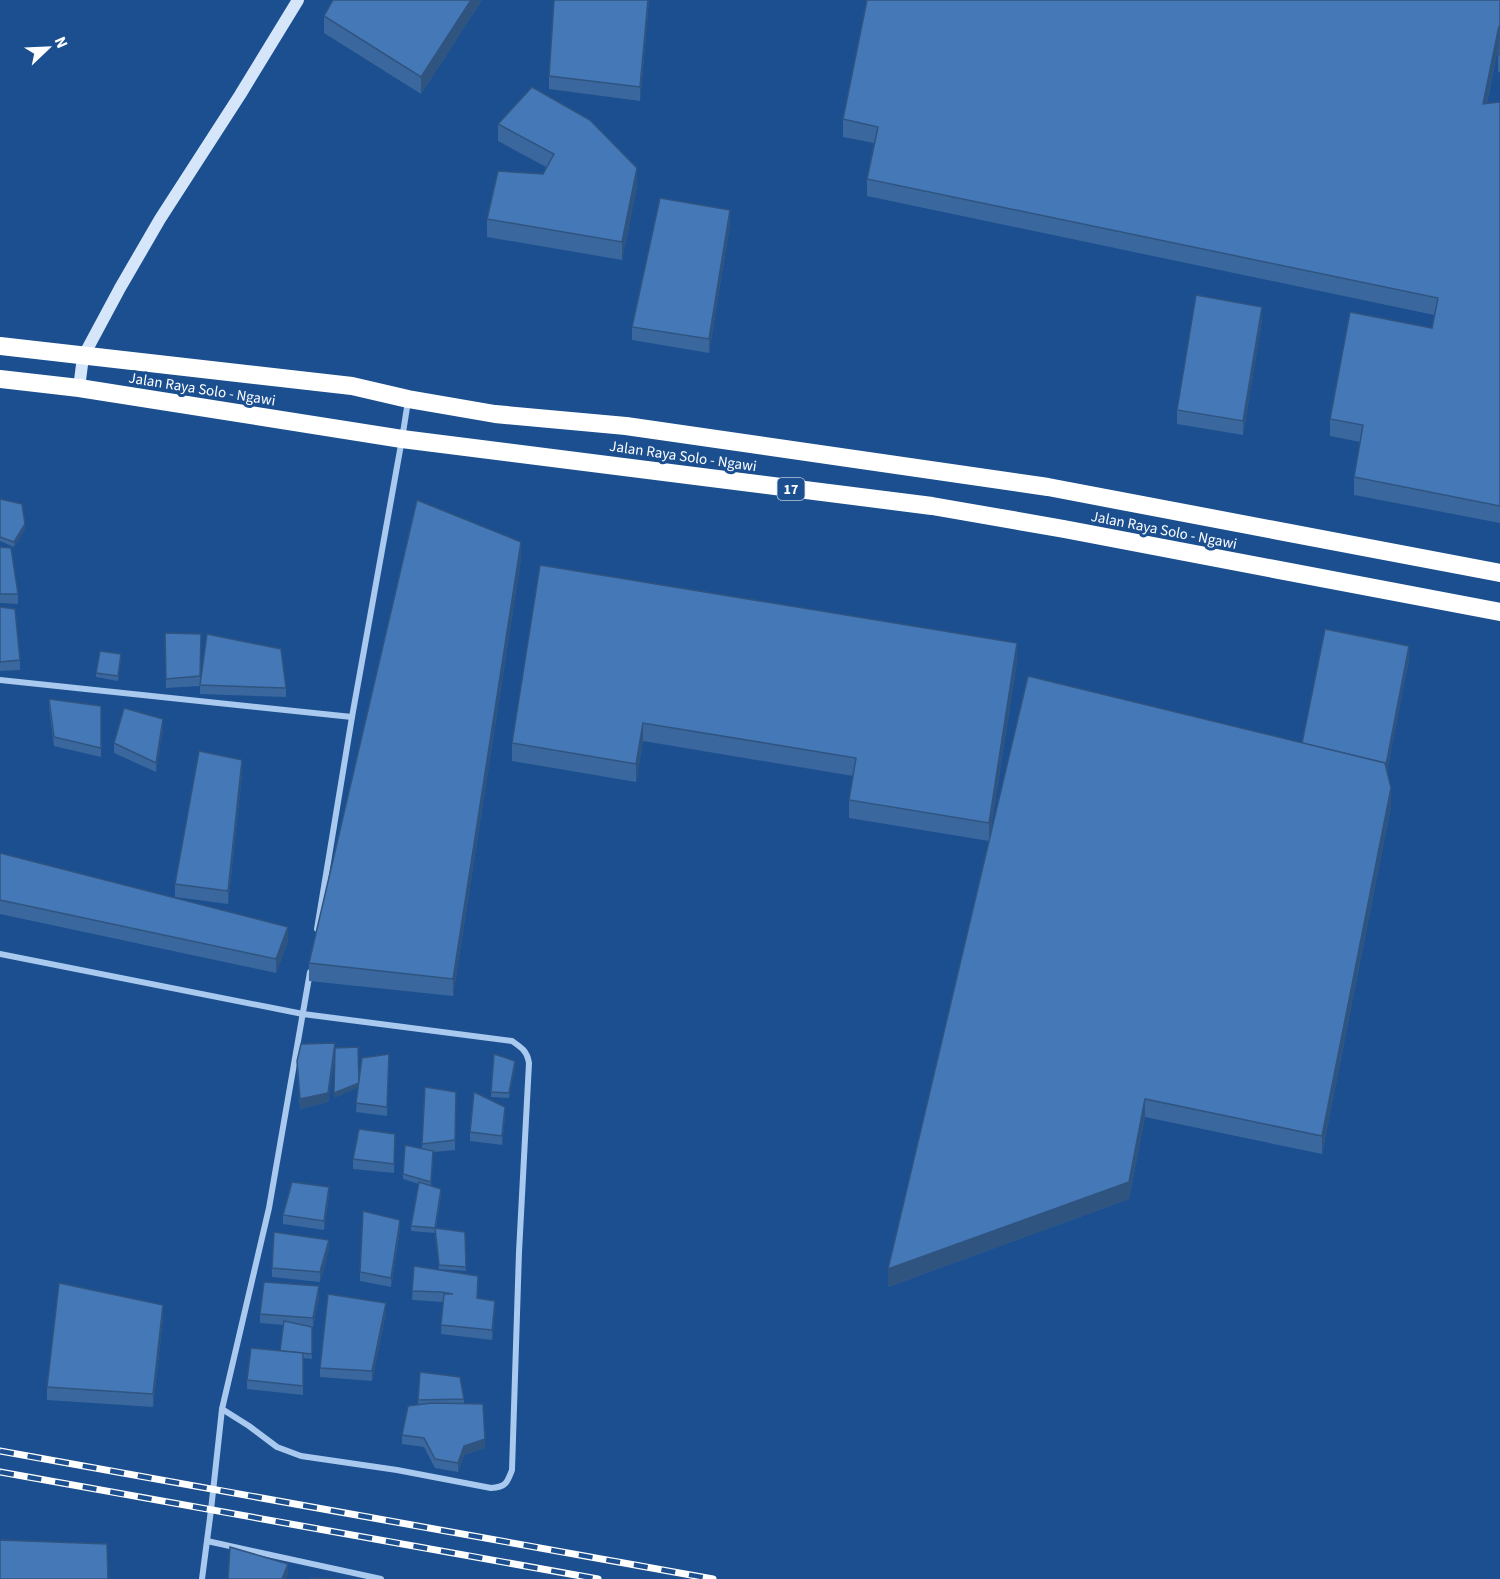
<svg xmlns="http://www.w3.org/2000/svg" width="1500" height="1579" viewBox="0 0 1500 1579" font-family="'Source Sans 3',sans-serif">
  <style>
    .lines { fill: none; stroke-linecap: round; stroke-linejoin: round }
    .street { stroke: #a9c9ee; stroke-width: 6 }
    .secondary { stroke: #d6e6fa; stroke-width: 12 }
    .highway { stroke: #fff; stroke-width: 18 }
    .rail-casing { stroke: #fff; stroke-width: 7 }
    .rail { stroke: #1b4f8f; stroke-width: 4.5; stroke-dasharray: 14; stroke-linecap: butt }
    .wall { fill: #3a679d }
    .shaded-wall { fill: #305480 }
    .building { fill: #4478b7; stroke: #305480; stroke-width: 1.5 }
    .labels { text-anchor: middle; stroke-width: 6; stroke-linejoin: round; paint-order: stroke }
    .shield { fill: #1b4f8f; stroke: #bbcadd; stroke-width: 1.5 }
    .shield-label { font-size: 14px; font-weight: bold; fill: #fff }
    .street-label { font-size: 15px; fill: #fff; stroke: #1b4f8f }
  </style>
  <rect width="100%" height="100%" fill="#1b4f8f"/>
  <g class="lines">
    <g class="street">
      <polyline points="0,680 352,717"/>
      <polyline points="317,929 352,717 402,439 408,401"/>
      <path d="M 0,954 L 303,1014 L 512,1041 C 522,1048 527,1051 529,1063 L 519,1252 L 512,1470 C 507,1483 506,1487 491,1488 L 397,1470 L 301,1456 L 277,1447 L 249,1426 L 222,1409"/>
      <polyline points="207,1541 381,1579"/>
      <polyline points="202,1579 211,1510 222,1409 269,1208 310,972"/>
    </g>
    <polyline class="secondary" points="79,388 83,357 120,288 160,219 240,95 298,0"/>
    <g class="highway">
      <polyline points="0,346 352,386 408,399 495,414 626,426 1048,487 1500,573"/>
      <polyline points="0,379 79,388 402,439 932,506 1064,529 1500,612"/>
    </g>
    <g class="rail-casing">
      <g id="rail">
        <polyline points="0,1451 713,1579"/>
        <polyline points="0,1472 598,1579"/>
      </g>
    </g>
    <use href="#rail" class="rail"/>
  </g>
  <g class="wall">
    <polygon points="482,0 421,94 324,33 324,16"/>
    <polygon points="554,0 649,0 640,101 549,89 549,76"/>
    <polygon points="1500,0 1500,73 1498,71 1498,48 1487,103 1500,102 1500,523 1354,495 1354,477 1360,442 1330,436 1330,419 1432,328 1434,315 867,196 867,179 874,143 843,137 843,119"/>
    <polygon points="498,124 637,186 622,260 487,237 487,219 543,174 546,167 498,141"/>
    <polygon points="730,224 709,353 632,340 632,327"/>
    <polygon points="1262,320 1243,435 1177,424 1177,410"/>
    <polygon points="0,498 25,529 14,547 0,541"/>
    <polygon points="0,547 18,594 18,604 0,603"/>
    <polygon points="521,559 453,996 309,981 309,963"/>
    <polygon points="0,607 20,660 20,670 0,671"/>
    <polygon points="165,633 201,634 200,686 166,688"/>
    <polygon points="121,659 118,681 96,677 96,673"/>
    <polygon points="1409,659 1387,771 1391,806 1322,1154 1145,1117 1129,1199 888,1287 1302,743"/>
    <polygon points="1017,661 989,841 849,818 849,800 853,776 643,741 636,782 512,761 512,743"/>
    <polygon points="200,685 286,688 286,697 200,694"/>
    <polygon points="49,699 101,706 101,757 54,746 49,708"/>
    <polygon points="163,728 156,772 114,753 114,743"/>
    <polygon points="242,774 228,904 175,897 175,884"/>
    <polygon points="0,853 288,941 276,973 0,914"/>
    <polygon points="335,1048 359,1078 389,1054 387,1116 356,1112 358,1087 334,1098 335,1053 328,1102 300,1109 297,1061"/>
    <polygon points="494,1054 515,1066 509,1098 491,1097"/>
    <polygon points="425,1087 456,1092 455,1150 433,1152 431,1186 441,1194 436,1228 465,1232 466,1271 439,1269 435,1233 411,1231 411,1226 419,1184 403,1179 403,1174 422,1148"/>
    <polygon points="505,1116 502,1145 470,1141 470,1132"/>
    <polygon points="395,1134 394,1173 353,1169 353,1159"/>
    <polygon points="329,1196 324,1230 283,1224 283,1215"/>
    <polygon points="400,1229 391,1287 360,1281 360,1272"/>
    <polygon points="329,1249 320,1282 272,1277 272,1268"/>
    <polygon points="414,1266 478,1299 495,1310 492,1340 441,1334 443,1302 412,1300"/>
    <polygon points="319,1296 313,1327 310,1327 312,1359 303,1358 303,1395 247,1389 247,1380 280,1351 283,1325 260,1323 260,1314"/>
    <polygon points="386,1313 372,1381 320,1377 320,1368"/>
    <polygon points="163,1318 153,1407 47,1400 47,1387"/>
    <polygon points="464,1399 464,1403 485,1448 464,1455 458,1472 435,1468 424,1447 402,1444 402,1435 418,1405 418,1400"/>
  </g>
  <g class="shaded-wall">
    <polygon points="471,0 482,0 421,94 421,77"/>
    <polygon points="648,0 649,0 640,101 640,87"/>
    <polygon points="1499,26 1499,43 1483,121 1483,104"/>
    <polygon points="637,168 637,186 622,260 622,242"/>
    <polygon points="730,210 730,224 709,353 709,339"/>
    <polygon points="1262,307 1262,320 1243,435 1243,421"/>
    <polygon points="25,524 25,529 14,547 14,542"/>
    <polygon points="521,542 521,559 453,996 453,979"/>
    <polygon points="1017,643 1017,661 989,841 989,823"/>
    <polygon points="1409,646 1409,659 1385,781 1385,767"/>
    <polygon points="163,719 163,728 156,772 156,763"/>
    <polygon points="643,723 643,741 636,782 636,764"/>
    <polygon points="242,760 242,774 228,904 228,891"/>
    <polygon points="1391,788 1391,806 1322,1154 1322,1136"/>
    <polygon points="288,927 288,941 276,973 276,959"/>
    <polygon points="335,1043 335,1052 328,1102 300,1109 300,1099"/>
    <polygon points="515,1061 515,1066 509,1098 509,1093"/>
    <polygon points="359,1082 359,1087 334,1098 334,1093"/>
    <polygon points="1145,1099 1145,1117 1129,1199 888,1287 888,1269"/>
    <polygon points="505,1107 505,1116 502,1145 502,1136"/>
    <polygon points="329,1187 329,1196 324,1230 324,1221"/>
    <polygon points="400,1220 400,1229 391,1287 391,1278"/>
    <polygon points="329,1240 329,1249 320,1282 320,1272"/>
    <polygon points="319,1286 319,1296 313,1327 313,1318"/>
    <polygon points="495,1301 495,1310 492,1340 492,1330"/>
    <polygon points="386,1303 386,1313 372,1381 372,1371"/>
    <polygon points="163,1305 163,1318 153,1407 153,1394"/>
    <polygon points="485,1439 485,1448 464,1455 458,1472 458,1463 464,1446"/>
    <polygon points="288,1564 288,1573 286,1579 282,1579"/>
  </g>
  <g class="building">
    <polygon points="333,0 471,0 421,77 324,16"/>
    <polygon points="554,0 648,0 640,87 549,76"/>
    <polygon points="867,0 1500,0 1500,55 1498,53 1499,26 1483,104 1500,102 1500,506 1354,477 1363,425 1330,419 1350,312 1432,328 1438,298 867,179 878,127 843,119"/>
    <polygon points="532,87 590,120 637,168 622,242 487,219 498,171 543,174 554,154 498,124"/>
    <polygon points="660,198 730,210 709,339 632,327"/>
    <polygon points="1196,295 1262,307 1243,421 1177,410"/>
    <polygon points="0,499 22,504 25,524 14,542 0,537"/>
    <polygon points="417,500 521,542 453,979 309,963"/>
    <polygon points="0,547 11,548 18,594 0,594"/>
    <polygon points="540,565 1017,643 989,823 849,800 856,758 643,723 636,764 512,743"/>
    <polygon points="0,607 15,609 20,660 0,662"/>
    <polygon points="1325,629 1409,646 1386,765 1385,763 1302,743"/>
    <polygon points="165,633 201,634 200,676 166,679"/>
    <polygon points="207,634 281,649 286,688 200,685"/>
    <polygon points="100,651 121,654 118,676 96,673"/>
    <polygon points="1028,676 1385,763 1391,788 1322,1136 1145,1099 1129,1182 888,1269"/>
    <polygon points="49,699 101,706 101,748 54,737"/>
    <polygon points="124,708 163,719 156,763 114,743"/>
    <polygon points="199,751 242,760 228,891 175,884"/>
    <polygon points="0,853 288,927 276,959 0,900"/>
    <polygon points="335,1043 328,1093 300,1099 297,1061 301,1044"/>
    <polygon points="358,1047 359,1083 334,1093 335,1048"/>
    <polygon points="389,1054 387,1107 356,1103 362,1058"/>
    <polygon points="494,1054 515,1061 509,1093 491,1092"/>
    <polygon points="425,1087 456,1092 455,1140 422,1144"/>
    <polygon points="474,1092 505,1107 502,1136 470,1132"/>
    <polygon points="359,1129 395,1134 394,1164 353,1159"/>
    <polygon points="405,1145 433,1151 431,1182 403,1174"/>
    <polygon points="292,1182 329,1187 324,1221 283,1215"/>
    <polygon points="419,1182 441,1189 435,1228 465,1232 466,1267 439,1265 435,1228 411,1226"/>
    <polygon points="363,1211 400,1220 391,1278 360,1272"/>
    <polygon points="274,1232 329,1240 320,1272 272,1268"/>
    <polygon points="414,1266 478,1276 477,1298 495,1301 492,1330 441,1325 444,1294 453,1294 441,1292 412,1291"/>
    <polygon points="264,1282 319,1286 313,1318 260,1314"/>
    <polygon points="59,1283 163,1305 153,1394 47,1387"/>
    <polygon points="328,1294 386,1303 372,1371 320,1368"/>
    <polygon points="284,1321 312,1327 312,1354 280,1351"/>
    <polygon points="251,1348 303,1353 303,1386 247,1380"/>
    <polygon points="420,1372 460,1377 464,1399 418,1400"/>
    <polygon points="431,1403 483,1404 485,1439 464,1446 458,1463 435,1459 424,1438 402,1435 408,1406"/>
    <polygon points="0,1540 107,1544 108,1579 0,1579"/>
    <polygon points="230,1547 288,1564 282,1579 228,1579"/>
    <polygon points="311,1578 335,1579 311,1579"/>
  </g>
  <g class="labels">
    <rect class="shield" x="777.5" y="478" width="27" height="22" rx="4.5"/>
    <g class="shield-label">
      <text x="791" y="494">17</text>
    </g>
    <g class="street-label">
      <text transform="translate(202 389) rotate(9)" y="5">Jalan Raya Solo - Ngawi</text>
      <text transform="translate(683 456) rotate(8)" y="5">Jalan Raya Solo - Ngawi</text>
      <text transform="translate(1164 530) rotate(11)" y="5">Jalan Raya Solo - Ngawi</text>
    </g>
  </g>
  <g transform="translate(48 48) rotate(67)" stroke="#1b4f8f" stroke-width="4.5" paint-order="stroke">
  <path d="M0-4.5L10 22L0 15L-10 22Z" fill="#ffffff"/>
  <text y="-9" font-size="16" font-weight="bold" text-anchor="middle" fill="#ffffff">N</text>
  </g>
</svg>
